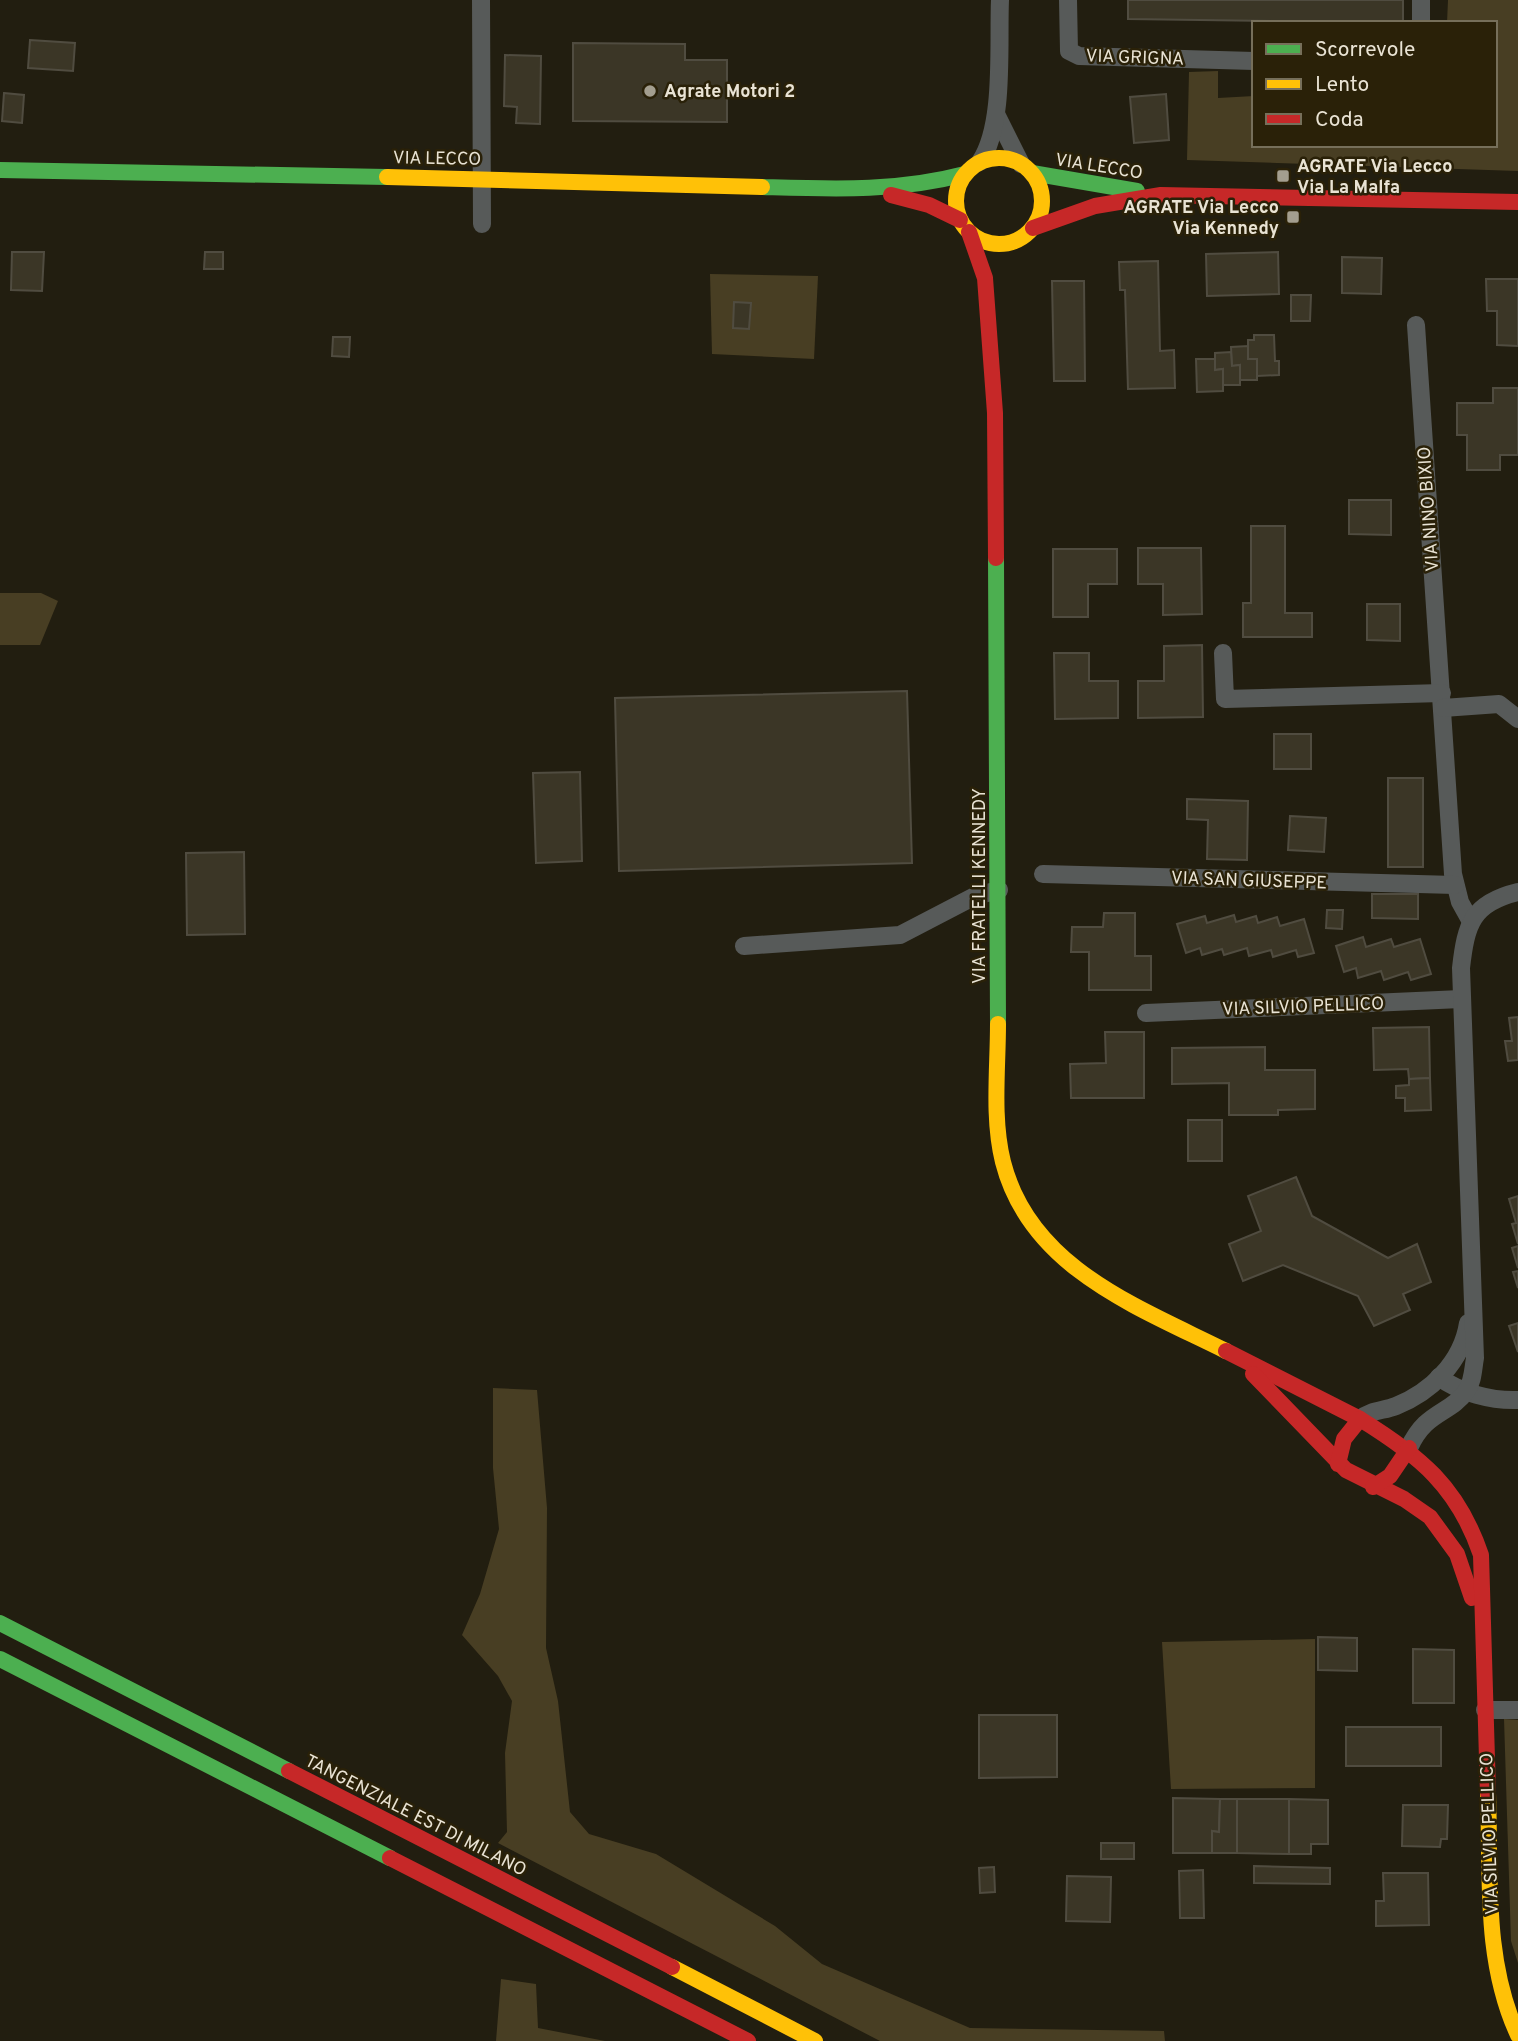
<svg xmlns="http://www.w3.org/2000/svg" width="1518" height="2041" viewBox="0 0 1518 2041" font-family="Overpass,sans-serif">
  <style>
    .green { fill: #483e23 }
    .building { fill: #3b3626; stroke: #504c40; stroke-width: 2 }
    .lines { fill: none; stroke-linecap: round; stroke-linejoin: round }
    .street { stroke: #575a59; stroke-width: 18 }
    .fast { stroke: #4caf50; stroke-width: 16 }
    .slow { stroke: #ffc107; stroke-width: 16 }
    .jam { stroke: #c62828; stroke-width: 16 }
    .poi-dot { fill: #a39e8f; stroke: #2a2108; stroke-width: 2.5 }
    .labels { text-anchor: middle; stroke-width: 5; stroke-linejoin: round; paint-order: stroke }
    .street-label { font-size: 18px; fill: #e9e3d4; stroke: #2a2108 }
    .poi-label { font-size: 18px; font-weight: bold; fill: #e9e3d4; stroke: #2a2108; text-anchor: start }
  </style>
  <rect width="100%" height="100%" fill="#221e10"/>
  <g class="green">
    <polygon points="1448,0 1518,0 1518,171 1187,160 1189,72 1218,71 1218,98 1254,96 1254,145 1495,145 1495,23 1447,23"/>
    <polygon points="710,274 818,276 814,359 712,354"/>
    <polygon points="0,593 41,593 58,601 40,645 0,645"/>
    <polygon points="493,1388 537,1390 547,1508 546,1648 558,1701 570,1812 589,1834 656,1854 775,1926 822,1964 970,2028 1164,2031 1165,2041 880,2041 498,1843 507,1832 505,1753 512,1701 498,1676 462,1635 480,1594 499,1529 493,1468"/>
    <polygon points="1315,1639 1315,1788 1171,1789 1162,1642"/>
    <polygon points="1504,1719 1518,1720 1518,1963 1511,1941"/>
    <polygon points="501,1979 536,1984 538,2028 605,2041 496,2041"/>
  </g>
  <g class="building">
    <polygon points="1128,0 1403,0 1403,23 1128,19"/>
    <polygon points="30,40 75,43 73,71 28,68"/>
    <polygon points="573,43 685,44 685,60 727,60 727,122 573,121"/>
    <polygon points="505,55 541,56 540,124 516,123 517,107 504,106"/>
    <polygon points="4,93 24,95 22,123 2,121"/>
    <polygon points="1166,94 1169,140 1134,143 1130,97"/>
    <polygon points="12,252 44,252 42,291 11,290"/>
    <polygon points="205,252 223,252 223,269 204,269"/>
    <polygon points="1278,252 1279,294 1207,296 1206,254"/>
    <polygon points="1342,257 1382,258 1381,294 1342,293"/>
    <polygon points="1158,261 1160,351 1174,350 1175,388 1128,389 1125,290 1120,290 1119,262"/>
    <polygon points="1486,279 1518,279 1518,346 1497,345 1497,311 1487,311"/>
    <polygon points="1052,281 1084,281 1085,381 1054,381"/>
    <polygon points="1291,295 1311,295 1310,321 1291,321"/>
    <polygon points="734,302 751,303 749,329 733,328"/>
    <polygon points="1254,335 1274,335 1275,361 1279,361 1279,375 1257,376 1257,359 1248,359 1248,340 1254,340"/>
    <polygon points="333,337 350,337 349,357 332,356"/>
    <polygon points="1248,346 1248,359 1257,359 1257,380 1240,380 1240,365 1232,366 1231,347"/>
    <polygon points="1231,352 1232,366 1240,365 1240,385 1223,385 1223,369 1215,370 1215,353"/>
    <polygon points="1196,359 1215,359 1215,370 1223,369 1223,391 1197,392"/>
    <polygon points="1493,388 1518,388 1518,455 1500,455 1500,470 1467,470 1467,435 1457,435 1457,403 1493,403"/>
    <polygon points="1349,500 1391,500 1391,535 1349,534"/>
    <polygon points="1251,526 1285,526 1285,613 1312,613 1312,637 1243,637 1243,603 1251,603"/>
    <polygon points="1138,548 1201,548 1202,614 1163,615 1163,584 1138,584"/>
    <polygon points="1053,549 1117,549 1117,584 1088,584 1088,617 1053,617"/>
    <polygon points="1367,604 1400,604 1400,641 1367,640"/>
    <polygon points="1202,645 1203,717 1138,718 1138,681 1164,681 1164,646"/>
    <polygon points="1054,653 1089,653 1089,681 1118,681 1118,718 1055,719"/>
    <polygon points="907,691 912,863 619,871 615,698"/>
    <rect x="1274" y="734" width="37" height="35"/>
    <polygon points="580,772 582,861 536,863 533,773"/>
    <rect x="1388" y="778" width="35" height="89"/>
    <polygon points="1187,799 1248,801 1247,860 1207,859 1208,820 1187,819"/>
    <polygon points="1290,816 1326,818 1324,852 1288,850"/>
    <polygon points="244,852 245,934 187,935 186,853"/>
    <polygon points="1372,894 1418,894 1418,919 1372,918"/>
    <polygon points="1327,910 1343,910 1342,929 1326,928"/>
    <polygon points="1104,913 1135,913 1135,956 1151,956 1151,990 1089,990 1089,952 1071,952 1072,927 1103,927"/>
    <polygon points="1234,915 1236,922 1256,916 1258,923 1277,917 1280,926 1304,919 1314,953 1298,957 1296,950 1273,957 1271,950 1249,956 1247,948 1224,955 1222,949 1202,955 1200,948 1186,953 1177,924 1205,916 1207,923"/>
    <polygon points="1363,937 1366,947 1391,939 1394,947 1420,939 1431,974 1411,980 1408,972 1384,980 1381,971 1358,978 1356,968 1344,972 1336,946"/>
    <polygon points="1518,1017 1518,1060 1508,1061 1505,1041 1512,1041 1509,1018"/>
    <polygon points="1429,1027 1430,1078 1409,1079 1408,1069 1374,1070 1373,1028"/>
    <polygon points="1105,1032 1144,1032 1144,1098 1071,1098 1070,1064 1106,1063"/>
    <polygon points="1265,1047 1265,1070 1315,1070 1315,1109 1278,1110 1278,1115 1229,1115 1229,1083 1172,1084 1172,1048"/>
    <polygon points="1430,1078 1431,1110 1405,1111 1405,1098 1396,1098 1396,1086 1409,1085 1409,1079"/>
    <rect x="1188" y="1120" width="34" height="41"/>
    <polygon points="1296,1177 1312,1216 1388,1258 1417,1244 1431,1282 1403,1294 1410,1310 1374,1326 1358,1296 1283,1265 1243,1281 1229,1244 1261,1231 1248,1196"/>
    <polygon points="1518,1196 1518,1244 1512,1224 1516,1223 1509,1199"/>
    <polygon points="1518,1246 1518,1268 1512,1248"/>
    <polygon points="1518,1271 1518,1288 1513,1272"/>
    <polygon points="1518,1323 1518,1352 1509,1326"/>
    <polygon points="1318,1637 1357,1638 1357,1671 1318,1670"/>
    <polygon points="1413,1649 1454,1650 1454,1703 1413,1703"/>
    <polygon points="979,1715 1057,1715 1057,1777 979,1778"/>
    <rect x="1346" y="1727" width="95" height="39"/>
    <polygon points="1173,1798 1220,1799 1219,1832 1212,1831 1212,1853 1173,1853"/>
    <polygon points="1220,1799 1237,1799 1237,1853 1212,1853 1212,1831 1219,1832"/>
    <polygon points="1237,1799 1289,1799 1289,1854 1237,1853"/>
    <polygon points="1289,1799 1328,1800 1328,1844 1311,1844 1311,1854 1289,1854"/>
    <polygon points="1403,1805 1448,1805 1447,1839 1441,1839 1440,1847 1402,1846"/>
    <rect x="1101" y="1843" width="33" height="16"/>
    <polygon points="1254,1866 1330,1868 1330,1884 1254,1883"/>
    <polygon points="994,1867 995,1892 980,1893 979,1868"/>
    <polygon points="1203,1870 1204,1918 1180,1918 1179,1871"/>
    <polygon points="1383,1873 1428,1873 1429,1925 1376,1926 1376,1901 1384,1901"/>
    <polygon points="1067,1876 1111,1877 1110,1922 1066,1921"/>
  </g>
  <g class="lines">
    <g class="street">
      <polyline points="481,0 482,224"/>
      <polyline points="1068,0 1069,51 1079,56 1254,61"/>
      <polyline points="1421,23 1421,0"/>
      <polyline points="996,114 1021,164"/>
      <path d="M 980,162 C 1005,125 998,45 1000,0"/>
      <polyline points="1416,325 1453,874 1460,902 1470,920"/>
      <polyline points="1223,653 1225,699 1442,693"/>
      <polyline points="1443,708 1499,704 1518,719"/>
      <polyline points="1043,874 1455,885"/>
      <polyline points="744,946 900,935 975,896 999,890"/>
      <polyline points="1146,1013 1461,999"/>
      <path d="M 1439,1377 C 1460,1393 1492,1401 1518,1400"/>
      <path d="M 1360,1419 C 1371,1410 1383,1411 1396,1406 C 1431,1392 1462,1362 1468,1323"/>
      <path d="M 1409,1448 C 1426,1410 1450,1415 1467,1390 C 1473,1381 1473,1369 1475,1358 L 1461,968 C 1466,924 1472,903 1518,892"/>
      <polyline points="1485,1710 1518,1710"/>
    </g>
    <g class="fast">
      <polyline points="0,170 387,177"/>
      <polyline points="1032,173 1137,191"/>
      <path d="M 762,187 C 832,189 897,192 965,174"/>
      <polyline points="996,558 998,1024"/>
      <polyline points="0,1623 289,1771"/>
      <polyline points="0,1659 390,1858"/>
    </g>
    <g class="slow">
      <circle cx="999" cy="201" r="43"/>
      <polyline points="387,177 762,187"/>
      <path d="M 998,1024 C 998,1069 992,1118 1003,1162 C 1030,1268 1138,1307 1226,1351"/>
      <path d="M 1488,1793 C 1491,1874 1483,1960 1518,2035"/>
      <polyline points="672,1967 815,2041"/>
    </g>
    <g class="jam">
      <polyline points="891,195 929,205 960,220"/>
      <polyline points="1033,228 1095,206 1161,195 1518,202"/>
      <polyline points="969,232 985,278 995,413 996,558"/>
      <polyline points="1226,1351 1360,1419"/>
      <polyline points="1253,1374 1346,1470 1404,1499 1430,1517 1457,1554 1472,1598"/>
      <path d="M 1338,1464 L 1344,1439 L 1360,1419 C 1420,1456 1458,1487 1481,1555 L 1488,1793"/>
      <polyline points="1373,1487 1390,1476 1409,1448"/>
      <polyline points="289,1771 672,1967"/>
      <polyline points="390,1858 748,2041"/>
    </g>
  </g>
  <g class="poi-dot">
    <circle cx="650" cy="91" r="7"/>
    <rect x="1276" y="169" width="14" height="14" rx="3.5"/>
    <rect x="1286" y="210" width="14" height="14" rx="3.5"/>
  </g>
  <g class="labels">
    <g class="street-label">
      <text transform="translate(1135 57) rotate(2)" y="6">VIA GRIGNA</text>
      <text transform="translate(437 158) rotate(1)" y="6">VIA LECCO</text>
      <text transform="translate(1099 166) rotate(9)" y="6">VIA LECCO</text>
      <text transform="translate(1428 509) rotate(-94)" y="6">VIA NINO BIXIO</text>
      <text transform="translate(1249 880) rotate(2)" y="6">VIA SAN GIUSEPPE</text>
      <text transform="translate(979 886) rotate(-90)" y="6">VIA FRATELLI KENNEDY</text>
      <text transform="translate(1303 1006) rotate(-2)" y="6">VIA SILVIO PELLICO</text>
      <text transform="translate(416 1815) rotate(27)" y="6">TANGENZIALE EST DI MILANO</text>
      <text transform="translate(1489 1834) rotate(-92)" y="6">VIA SILVIO PELLICO</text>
    </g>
    <g class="poi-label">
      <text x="664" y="97">Agrate Motori 2</text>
      <text x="1297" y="172">AGRATE Via Lecco<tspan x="1297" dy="21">Via La Malfa</tspan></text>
      <text x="1279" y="213" text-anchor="end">AGRATE Via Lecco<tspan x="1279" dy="21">Via Kennedy</tspan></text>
    </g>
  </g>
  <rect x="1252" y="21" width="245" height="126" fill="#2a2108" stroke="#766f5a" stroke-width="2"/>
  <rect x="1266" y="44" width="35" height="10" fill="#4caf50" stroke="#766f5a" stroke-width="2"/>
  <text x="1315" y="56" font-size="21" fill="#e9e3d4">Scorrevole</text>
  <rect x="1266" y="79" width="35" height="10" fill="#ffc107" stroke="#766f5a" stroke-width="2"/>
  <text x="1315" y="91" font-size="21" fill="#e9e3d4">Lento</text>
  <rect x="1266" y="114" width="35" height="10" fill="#c62828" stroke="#766f5a" stroke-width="2"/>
  <text x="1315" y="126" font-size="21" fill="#e9e3d4">Coda</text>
</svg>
